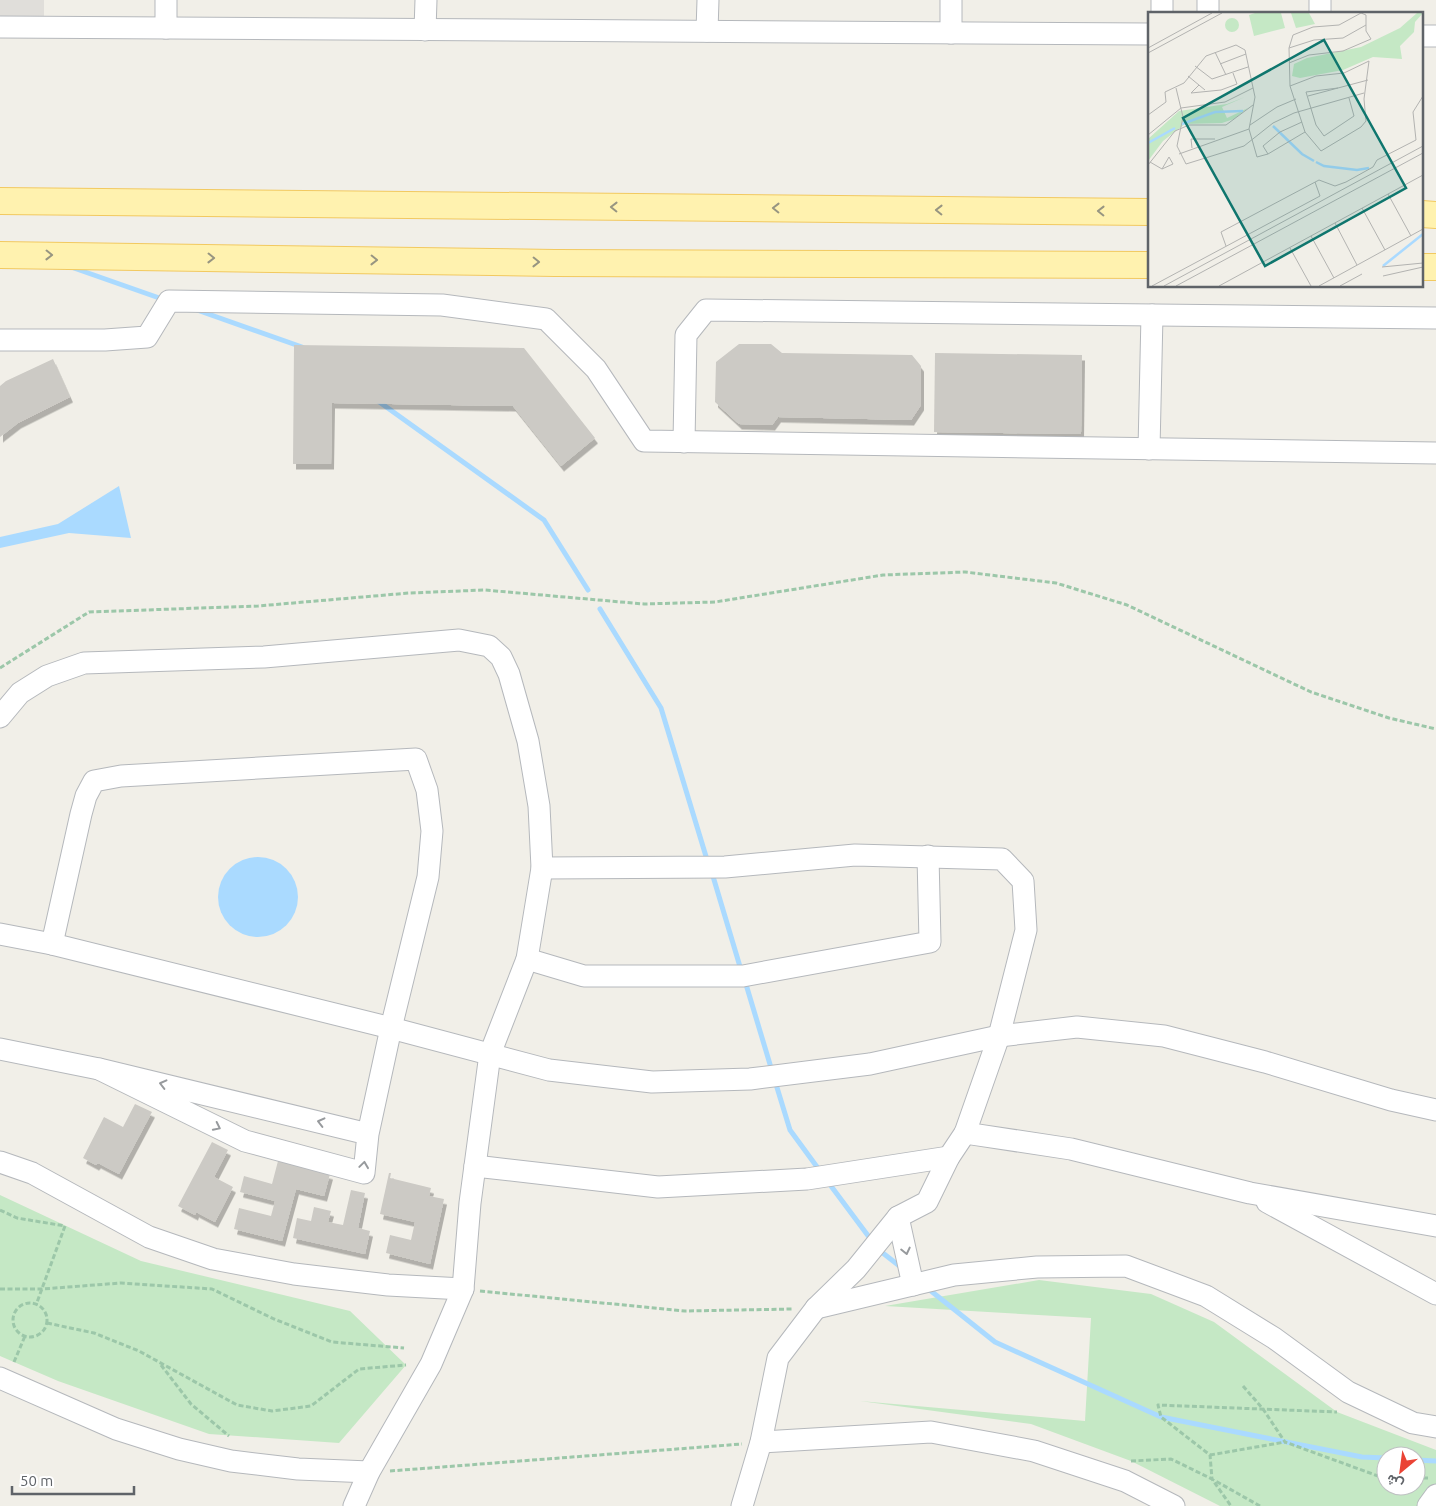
<svg xmlns="http://www.w3.org/2000/svg" width="1436" height="1506" viewBox="0 0 1436 1506" font-family="Ubuntu,Vazirmatn,sans-serif">
  <style>
    .industrial { fill: #e0deda }
    .green { fill: #c5e8c5; fill-rule: evenodd }
    .water { fill: #aadaff }
    .lines { fill: none; stroke-linecap: round; stroke-linejoin: round }
    .stream { stroke: #aadaff; stroke-width: 5 }
    .building { fill: #cccac5; filter: url(#shadow) }
    .minor-casing { stroke: #b5b8bc; stroke-width: 23 }
    .major-casing { stroke: #f2c960; stroke-width: 28 }
    .path { stroke: #9cc7a9; stroke-width: 3; stroke-dasharray: 5 2.5; stroke-linecap: butt }
    .minor { stroke: #fff; stroke-width: 21 }
    .major { stroke: #fff2af; stroke-width: 26 }
    .oneway { stroke: #979581 }
    .oneway2 { stroke: #979a9d }
    .inset-river { fill: none; stroke: #aadaff; stroke-width: 2.5 }
    .inset-road { fill: none; stroke: #b3b3b1; stroke-width: 1 }
    .view { fill: #0f766e; fill-opacity: 0.15; stroke: #0f766e; stroke-width: 2.5 }
    .inset-edge { fill: none; stroke: #5f6368; stroke-width: 2.5 }
  </style>
  <defs>
    <filter id="shadow"><feDropShadow dx="3" dy="5.5" stdDeviation="0" flood-color="#0004"/></filter>
  </defs>
  <rect width="100%" height="100%" fill="#f1efe8"/>
  <rect class="industrial" x="0" y="0" width="44" height="19"/>
  <g class="green">
    <polygon points="0,1195 141,1261 350,1311 406,1365 339,1443 209,1434 58,1381 0,1356"/>
    <path d="M 1039,1280 L 1151,1294 L 1214,1322 L 1337,1412 L 1436,1450 L 1436,1506 L 1220,1506 L 1131,1461 L 1031,1424 L 860,1401 L 1085,1421 L 1091,1318 L 885,1306 ZM 1386,1456 L 1416,1456 L 1416,1486 L 1386,1486 Z"/>
  </g>
  <g class="water">
    <polygon points="119,486 131,538 69,533 0,548 0,537 58,524"/>
    <circle cx="258" cy="897" r="40"/>
  </g>
  <g class="lines">
    <g class="stream">
      <polyline points="71,267 165,300"/>
      <polyline points="197,310 302,347"/>
      <polyline points="378,401 544,520 588,590"/>
      <polyline points="600,609 661,708 708,863"/>
      <polyline points="712,873 741,970"/>
      <polyline points="745,981 772,1071"/>
      <polyline points="775,1081 790,1130 820,1171"/>
      <polyline points="828,1182 872,1241"/>
      <polyline points="879,1250 902,1268"/>
      <polyline points="926,1287 995,1342 1161,1417 1362,1457 1386,1458"/>
      <polyline points="1416,1460 1436,1461"/>
    </g>
  </g>
  <g class="building">
    <polygon points="739,344 771,344 782,353 912,355 921,366 921,405 911,420 778,417 772,425 739,424 715,402 716,362"/>
    <polygon points="294,345 524,348 595,438 561,466 513,406 332,403 331,464 293,464"/>
    <polygon points="935,353 1082,355 1081,434 934,432"/>
    <polygon points="53,359 70,397 18,423 0,437 0,386 6,381"/>
    <polygon points="135,1104 152,1112 119,1174 98,1163 96,1165 83,1158 104,1117 123,1127"/>
    <polygon points="212,1142 228,1150 214,1177 233,1187 215,1222 196,1212 195,1215 178,1206"/>
    <polygon points="278,1161 330,1174 324,1196 296,1189 282,1241 234,1229 239,1208 271,1216 275,1201 240,1192 244,1176 272,1184"/>
    <polygon points="389,1173 391,1173 390,1178 431,1188 429,1196 444,1199 430,1264 386,1253 390,1235 411,1240 415,1222 380,1214"/>
    <polygon points="351,1190 365,1193 358,1228 370,1231 365,1254 293,1238 297,1218 311,1221 314,1207 331,1211 328,1222 343,1225"/>
  </g>
  <g class="lines">
    <g class="minor-casing">
      <g id="minor">
        <polyline points="951,0 951,33"/>
        <polyline points="1162,14 1162,0"/>
        <polyline points="1208,14 1208,0"/>
        <polyline points="1320,14 1320,0"/>
        <polyline points="0,27 1150,34"/>
        <polyline points="166,28 166,0"/>
        <polyline points="425,30 426,0"/>
        <polyline points="707,31 708,0"/>
        <polyline points="1422,36 1436,36"/>
        <polyline points="0,340 105,340 147,337 169,301 442,305 546,319 596,369 644,441 1436,453"/>
        <polyline points="684,442 686,335 706,310 1436,318"/>
        <polyline points="1149,449 1152,315"/>
        <polyline points="0,717 20,693 47,676 84,663 264,657 459,640 489,646 501,657 509,674 528,741 539,806 542,868 527,959 490,1054 470,1203 463,1289 388,1285 294,1274 213,1259 149,1237 32,1173 0,1162"/>
        <polyline points="542,868 725,867 855,855 1002,859 1023,881 1026,930 999,1036 965,1133 949,1157 927,1202 898,1217 856,1269 816,1308 778,1358 761,1442 742,1506"/>
        <polyline points="0,934 52,944 391,1028 549,1070 652,1082 750,1079 870,1064 999,1036 1077,1027 1164,1036 1265,1062 1391,1100 1436,1110"/>
        <polyline points="52,944 81,814 86,796 94,781 121,776 416,759 427,790 432,831 428,877 391,1028 368,1134 364,1173 245,1141 99,1069 368,1134"/>
        <polyline points="527,959 584,976 743,976 930,942 928,856"/>
        <polyline points="0,1049 99,1069"/>
        <polyline points="965,1133 1071,1149 1250,1193 1436,1226"/>
        <polyline points="475,1166 658,1187 807,1179 949,1157"/>
        <polyline points="1267,1202 1436,1294"/>
        <polyline points="898,1217 913,1285"/>
        <polyline points="816,1308 954,1275 1037,1267 1126,1266 1206,1296 1274,1338 1348,1392 1413,1423 1436,1427"/>
        <polyline points="0,1378 116,1429 179,1449 231,1461 298,1469 369,1472"/>
        <polyline points="761,1442 931,1432 1034,1451 1125,1481 1174,1506"/>
        <polyline points="354,1506 369,1472 431,1364 463,1289"/>
        <polyline points="1428,1506 1436,1495"/>
      </g>
    </g>
    <g class="major-casing">
      <g id="major">
        <polyline points="0,201 1150,212"/>
        <polyline points="1422,214 1436,215"/>
        <polyline points="0,255 555,263 1150,265"/>
        <polyline points="1422,267 1436,267"/>
      </g>
    </g>
    <g class="path">
      <polyline points="0,668 89,612 258,606 409,593 485,590 644,604 715,602 883,575 965,572 1056,583 1127,605 1311,692 1389,718 1436,729"/>
      <polyline points="0,1210 17,1218 65,1226 36,1305"/>
      <polyline points="0,1289 42,1289 121,1283 212,1289 274,1319 332,1342 404,1348"/>
      <polyline points="480,1291 685,1311 793,1309"/>
      <circle cx="30" cy="1320" r="17"/>
      <polyline points="47,1323 94,1333 139,1351 237,1405 272,1411 311,1406 359,1369 406,1365"/>
      <polyline points="14,1362 25,1336"/>
      <polyline points="161,1365 191,1404 229,1436"/>
      <polyline points="1243,1386 1263,1409 1285,1442 1378,1476 1386,1477"/>
      <polyline points="1210,1455 1285,1442"/>
      <polyline points="1131,1461 1171,1459 1212,1479 1231,1506"/>
      <polyline points="390,1471 742,1444"/>
      <polyline points="1416,1478 1428,1478"/>
      <polyline points="1260,1506 1212,1479 1210,1455 1161,1417 1158,1405 1337,1412"/>
    </g>
    <use href="#minor" class="minor"/>
    <use href="#major" class="major"/>
  </g>
  <defs><path id="oneway-chevron" d="M-2-3.5L2.5 0L-2 3.5" fill="none" stroke-width="1.6" stroke-linecap="round" stroke-linejoin="round" transform="scale(1.25)"/></defs>
  <g class="oneway">
    <use href="#oneway-chevron" transform="translate(614 207) rotate(-179)"/>
    <use href="#oneway-chevron" transform="translate(776 208) rotate(-179)"/>
    <use href="#oneway-chevron" transform="translate(939 210) rotate(-179)"/>
    <use href="#oneway-chevron" transform="translate(1101 211) rotate(-179)"/>
    <use href="#oneway-chevron" transform="translate(49 255) rotate(1)"/>
    <use href="#oneway-chevron" transform="translate(211 258) rotate(1)"/>
    <use href="#oneway-chevron" transform="translate(374 260) rotate(1)"/>
    <use href="#oneway-chevron" transform="translate(536 262) rotate(1)"/>
  </g>
  <g class="oneway2">
    <use href="#oneway-chevron" transform="translate(163 1084) rotate(-166)"/>
    <use href="#oneway-chevron" transform="translate(321 1122) rotate(-166)"/>
    <use href="#oneway-chevron" transform="translate(217 1127) rotate(26)"/>
    <use href="#oneway-chevron" transform="translate(364 1165) rotate(-82)"/>
    <use href="#oneway-chevron" transform="translate(906 1251) rotate(77)"/>
  </g>
  <g transform="translate(1148 12)">
    <rect width="275" height="275" fill="#f1efe8"/>
    <path d="M 107,1 L 133,1 L 137,16 L 106,24 L 101,3 ZM 143,1 L 161,1 L 167,12 L 148,16 ZM 269,1 L 275,1 L 267,10 L 266,20 L 252,34 L 254,47 L 225,45 L 195,58 L 152,66 L 144,64 L 146,52 L 159,46 L 213,35 L 252,16 ZM77 13a7 7 0 1 1 14 0a7 7 0 1 1-14 0ZM 97,85 L 74,95 L 79,106 L 100,96 L 86,107 L 74,111 L 37,112 L 15,129 L 0,149 L 0,127 L 31,99 L 79,92 Z" fill="#c5e8c5"/>
    <path class="inset-river" d="M 34,112 L 67,100 L 95,99M 125,114 L 154,142 L 166,149M 0,131 L 27,116M 168,150 L 176,154 L 209,158 L 221,156M 235,254 L 275,222"/>
    <path class="inset-road" d="M 0,36 L 64,1M 141,36 L 166,28 L 195,26 L 218,13M 67,40 L 78,63M 0,41 L 74,1M 221,49 L 216,87 L 218,109 L 213,115 L 173,139 L 157,120 L 142,74 L 168,64 L 196,61 ZM 141,51 L 161,43 L 195,39 L 223,27 L 218,19 L 218,3 L 213,1 L 191,13 L 165,15 L 145,23 L 141,36 L 142,74M 72,52 L 98,42M 47,54 L 64,67 L 100,55M 40,64 L 57,78M 51,73 L 43,81 L 73,78 L 89,72 L 85,61M 28,76 L 35,105 L 29,134 L 38,152 L 96,134 L 125,111 L 146,101 L 216,81M 190,76 L 220,68M 160,84 L 190,76 L 158,80 L 168,113 L 176,124 L 206,104 L 201,86M 0,103 L 18,90 L 17,80 L 36,71 L 58,44 L 88,33 L 97,38 L 107,85 L 101,117 L 109,145 L 120,142 L 157,120M 102,113 L 129,95 L 148,87M 0,123 L 33,96 L 77,90 L 105,76M 44,136 L 43,127 L 67,127M 31,142 L 101,117M 120,142 L 115,134 L 132,120 L 154,110M 2,150 L 14,157 L 25,152 L 21,145 L 14,157M 0,153 L 27,119 L 41,113 L 78,113 L 105,93M 240,182 L 263,224M 214,196 L 237,238M 187,211 L 209,253M 163,224 L 186,266M 78,234 L 73,220 L 171,168 L 187,174 L 198,170 L 225,155 L 229,148 L 268,128 L 265,100 L 275,84M 142,236 L 163,274M 234,255 L 275,251M 235,264 L 275,255M 4,274 L 172,184 L 167,170M 16,274 L 275,134M 28,274 L 275,141M 71,274 L 275,163M 171,274 L 275,217M 192,274 L 214,262"/>
    <path class="view" d="M 176,28 L 258,176 L 117,254 L 35,106 Z"/>
    <rect width="275" height="275" class="inset-edge"/>
  </g>
  <g transform="translate(1401 1471) rotate(209)"><circle r="24" fill="#ffffff" stroke="#bfc1c3"/>
  <path d="M0-4L9 19L0 12L-9 19Z" fill="#ea4335"/>
  <text y="-8" font-size="14" font-weight="bold" text-anchor="middle" fill="#5f6368">ش</text>
  </g>
  <path d="M12 1486v8h122v-8" fill="none" stroke="#5f6368" stroke-width="2.5"/>
  <text x="20" y="1486" font-size="15" fill="#5f6368" stroke="#ffffff" stroke-width="4" paint-order="stroke">50 m</text>
</svg>
